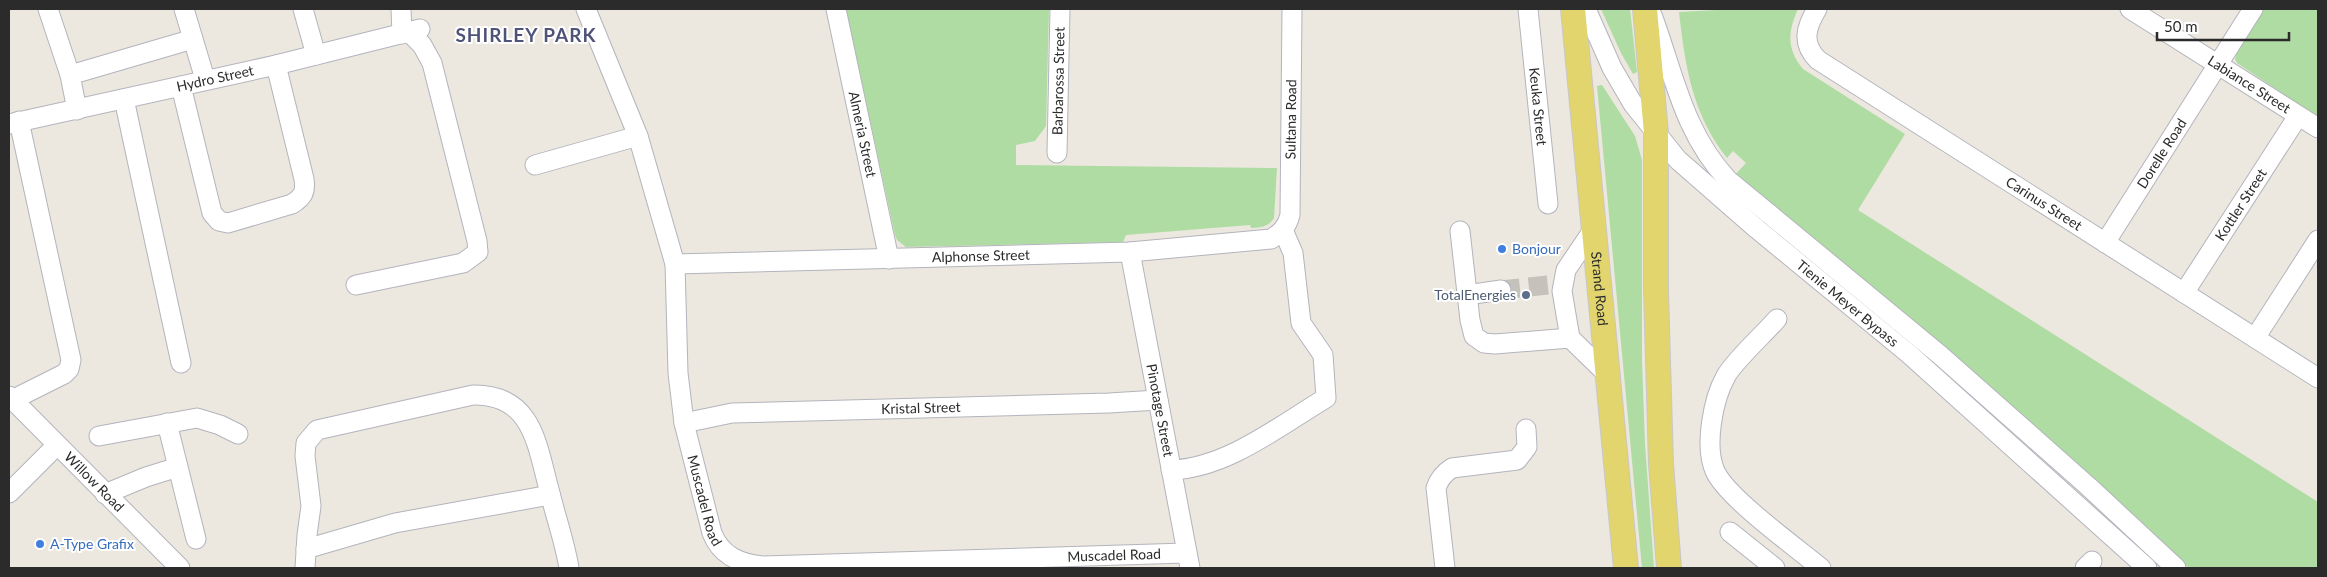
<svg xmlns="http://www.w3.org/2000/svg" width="2327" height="577" viewBox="0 0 2327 577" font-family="Lato,sans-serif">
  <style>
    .green { fill: #afdca2 }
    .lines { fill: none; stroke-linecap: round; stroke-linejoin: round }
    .minor-tunnel { stroke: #c5c2bb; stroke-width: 19; stroke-dasharray: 19 9; stroke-linecap: butt }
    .minor-casing { stroke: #b3b4bd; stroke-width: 21 }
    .major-casing { stroke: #c8c8c8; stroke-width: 26 }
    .minor { stroke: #fff; stroke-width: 19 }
    .major { stroke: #e2d56e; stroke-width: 24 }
    .shop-dot { fill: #3f7fe0; stroke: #fff; stroke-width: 2 }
    .service-dot { fill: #5c6f8a; stroke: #fff; stroke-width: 2 }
    .labels { text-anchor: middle; stroke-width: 4; stroke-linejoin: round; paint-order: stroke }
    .street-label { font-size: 14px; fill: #2b2b2b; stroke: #fff }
    .shop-label { font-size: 14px; fill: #366cbe; stroke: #fff; text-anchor: start }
    .service-label { font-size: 14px; fill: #4e5e75; stroke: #fff; text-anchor: end }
    .district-label { font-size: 19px; font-weight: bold; letter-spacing: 1px; fill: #505378; stroke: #fff }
  </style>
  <rect width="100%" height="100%" fill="#ece8df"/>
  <g class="green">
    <path d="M 846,9 L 1049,9 L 1046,126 L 1035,141 L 1016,145 L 1016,165 L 1277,168 L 1274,218 C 1268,227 1262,227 1251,228 L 1250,225 L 1126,235 L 1123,242 L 906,247 L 897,240 L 895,235 Z"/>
    <polygon points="1601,9 1630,9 1637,72 1633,74 1621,53"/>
    <path d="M 1735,9 L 1798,9 C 1788,31 1786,49 1803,69 L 1905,134 L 1858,210 L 2318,502 L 2318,568 L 2189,568 L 2070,462 L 1733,177 L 1746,163 L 1733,151 L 1727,158 C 1692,114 1685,65 1679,12 Z"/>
    <polygon points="2264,9 2318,9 2318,117 2237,63 2235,59 2237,52"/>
    <polygon points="1602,85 1635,136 1642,160 1642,360 1645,444 1654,568 1642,568 1597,86"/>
  </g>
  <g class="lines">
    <polyline class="minor-tunnel" points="1501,290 1548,285"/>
    <g class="minor-casing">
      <g id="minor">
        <polyline points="48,9 70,75 77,110"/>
        <polyline points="184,9 205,79"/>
        <polyline points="303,9 316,55"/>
        <polyline points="401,9 402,34"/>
        <path id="s1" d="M 586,9 L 638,136 L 675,264 L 678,373 L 684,423 L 712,533 C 721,556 740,564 764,566 L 1186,553"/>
        <path id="s2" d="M 836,9 L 889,259"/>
        <path id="s3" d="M 1528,9 L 1548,204"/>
        <path id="s4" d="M 1586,9 L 1612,68 L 1633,104 L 1678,160 L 1757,229 L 1909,354 L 2147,568"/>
        <path id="s5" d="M 1817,9 C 1806,27 1801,43 1818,60 L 2318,378"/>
        <path id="s6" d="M 2130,9 L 2318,128"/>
        <path d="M 1652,15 C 1674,74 1683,132 1728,180 L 1940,355 L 2089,487 L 2176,568"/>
        <polyline points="70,75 193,39"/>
        <path d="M 181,86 L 212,213 L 219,221 L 228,223 L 292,204 C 303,197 306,192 304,179 L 276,65"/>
        <polyline points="124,99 181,363"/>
        <path id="s7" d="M 9,124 L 276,65 L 420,29"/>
        <path id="s8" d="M 1057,153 L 1060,9"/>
        <polyline points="535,165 638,136"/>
        <polyline points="1593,230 1566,270 1562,291 1570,338 1608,375"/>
        <polyline points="1460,231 1470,320 1474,336 1484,343 1495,344 1570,338"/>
        <path id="s9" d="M 2105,243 L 2253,9"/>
        <path id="s10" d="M 1130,252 L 1190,568"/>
        <path id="s11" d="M 675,264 L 1130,252 L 1271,239 C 1281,233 1287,227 1290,215 L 1292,9"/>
        <polyline points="356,285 463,263 478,252 477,241 432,63 422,45 410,33"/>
        <path id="s12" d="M 2184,293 L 2298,116"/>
        <polyline points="1467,295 1501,290"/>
        <path d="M 1777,319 C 1765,333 1734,361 1726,376 C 1713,399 1704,446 1715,471 C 1726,497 1797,548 1821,568"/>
        <polyline points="2255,338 2318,240"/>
        <path id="s13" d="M 9,396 L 180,568"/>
        <polyline points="12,400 64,374 69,369 71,360 19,121"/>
        <polyline points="167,423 196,539"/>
        <path id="s14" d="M 684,423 L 732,413 L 1109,403 L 1158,400"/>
        <polyline points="99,436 197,418 220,425 238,434"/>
        <path d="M 1171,470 C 1227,468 1279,426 1326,398 L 1323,355 L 1301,323 L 1293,253 L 1283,230"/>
        <polyline points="9,493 57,445"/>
        <polyline points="105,494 146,477 178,467"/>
        <polyline points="1730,532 1775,568"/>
        <polyline points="306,549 395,523 550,495"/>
        <path d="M 305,568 L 307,535 L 311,506 L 305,456 L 306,443 L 317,430 L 473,395 C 534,394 537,447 550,493 C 556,518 565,543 569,568"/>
        <path d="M 1445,568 L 1436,488 C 1439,479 1444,473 1452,468 L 1517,460 L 1527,447 L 1526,429"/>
        <polyline points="2085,568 2092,561"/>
      </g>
    </g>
    <g class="major-casing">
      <g id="major">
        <path id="s15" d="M 1573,9 L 1626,568"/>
        <polyline points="1645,9 1656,133 1656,290 1661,464 1669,568"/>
      </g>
    </g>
    <use href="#minor" class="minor"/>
    <use href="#major" class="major"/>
  </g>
  <g class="shop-dot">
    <circle cx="1502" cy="249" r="5"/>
    <circle cx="40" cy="544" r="5"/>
  </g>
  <circle class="service-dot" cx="1526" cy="295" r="5"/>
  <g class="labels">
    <g class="street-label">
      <text dy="5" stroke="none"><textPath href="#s7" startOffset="211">Hydro Street</textPath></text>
      <text dy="5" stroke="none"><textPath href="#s8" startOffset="72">Barbarossa Street</textPath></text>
      <text dy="5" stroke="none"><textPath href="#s6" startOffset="141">Labiance Street</textPath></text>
      <text dy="5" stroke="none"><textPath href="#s3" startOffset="98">Keuka Street</textPath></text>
      <text dy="5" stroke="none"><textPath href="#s11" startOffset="724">Sultana Road</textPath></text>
      <text dy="5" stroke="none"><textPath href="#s2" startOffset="128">Almeria Street</textPath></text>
      <text dy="5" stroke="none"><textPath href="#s9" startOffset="106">Dorelle Road</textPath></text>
      <text dy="5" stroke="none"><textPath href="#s5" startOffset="324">Carinus Street</textPath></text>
      <text dy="5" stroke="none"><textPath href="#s12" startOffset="105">Kottler Street</textPath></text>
      <text dy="5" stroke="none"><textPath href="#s11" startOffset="306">Alphonse Street</textPath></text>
      <text dy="5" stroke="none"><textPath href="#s15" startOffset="281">Strand Road</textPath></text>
      <text dy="5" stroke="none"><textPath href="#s4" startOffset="400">Tienie Meyer Bypass</textPath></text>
      <text dy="5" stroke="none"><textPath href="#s14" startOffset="238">Kristal Street</textPath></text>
      <text dy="5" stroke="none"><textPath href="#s10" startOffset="161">Pinotage Street</textPath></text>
      <text dy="5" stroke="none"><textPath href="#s13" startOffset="121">Willow Road</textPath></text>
      <text dy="5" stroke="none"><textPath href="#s1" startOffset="510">Muscadel Road</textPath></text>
      <text dy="5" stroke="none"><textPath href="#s1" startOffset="959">Muscadel Road</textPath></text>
    </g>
    <g class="shop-label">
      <text x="1512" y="254">Bonjour</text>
      <text x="50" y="549">A-Type Grafix</text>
    </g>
    <g class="service-label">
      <text x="1516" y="300">TotalEnergies</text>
    </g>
    <g class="district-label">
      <text x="526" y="42">SHIRLEY PARK</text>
    </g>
  </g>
  <rect width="2327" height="577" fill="none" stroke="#2b2b2b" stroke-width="20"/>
  <path d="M2157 32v8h132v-8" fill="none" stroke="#2b2b2b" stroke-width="2.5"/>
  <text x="2164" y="32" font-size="15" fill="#2b2b2b" stroke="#ffffff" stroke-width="4" paint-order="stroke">50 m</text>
</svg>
